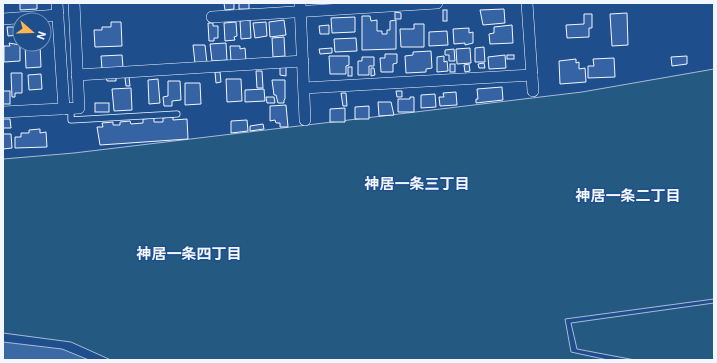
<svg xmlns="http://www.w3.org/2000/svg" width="717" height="363" viewBox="0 0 717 363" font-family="Roboto,'Noto Sans JP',sans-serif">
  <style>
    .green { fill: #245a82; stroke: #a8bbd7 }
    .water { fill: #3b69a3; stroke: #a8bbd7 }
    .building { fill: #3563a3; stroke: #f2f6ff }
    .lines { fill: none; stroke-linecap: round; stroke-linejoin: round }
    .service-casing { stroke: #f2f6ff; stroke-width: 7 }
    .minor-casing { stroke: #f2f6ff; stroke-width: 12 }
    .service { stroke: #1f4e8c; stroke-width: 5.5 }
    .minor { stroke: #1f4e8c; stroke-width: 11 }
    .labels { text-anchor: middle; stroke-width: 3; stroke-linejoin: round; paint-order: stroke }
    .neighbourhood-label { font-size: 15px; font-weight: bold; fill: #f2f6ff; stroke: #1f4e8c }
  </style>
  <rect width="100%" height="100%" fill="#1f4e8c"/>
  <g class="green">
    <polygon points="714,69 714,299 565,319 571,352 608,360 111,360 71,342 3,333 3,159 74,153 582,92"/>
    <polygon points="714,303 714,360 635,360 577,349 571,323"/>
  </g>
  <polygon class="water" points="3,342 62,349 89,360 3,360"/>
  <g class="building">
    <polygon points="20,3 37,3 37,9 20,10"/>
    <polygon points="224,3 234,3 234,9 225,10"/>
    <rect x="239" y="3" width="10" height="6"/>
    <polygon points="504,9 505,23 483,25 480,10"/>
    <rect x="443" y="10" width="4" height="11"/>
    <polygon points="395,12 401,13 401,19 395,19"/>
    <polygon points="627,13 628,45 612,46 610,14"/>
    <polygon points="584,14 592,14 592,28 589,28 589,37 567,38 566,25 584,24"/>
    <polygon points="362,16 370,16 371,21 377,20 377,31 382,31 382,34 387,34 387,30 390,30 390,21 396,20 396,49 362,50"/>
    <polygon points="355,17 355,32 332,33 331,18"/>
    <polygon points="250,20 251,38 241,39 240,21"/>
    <polygon points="284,20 286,35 270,37 269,22"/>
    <polygon points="111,22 121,22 122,46 95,47 94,30 102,30 102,27 111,27"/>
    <polygon points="236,22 237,36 234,37 235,40 225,41 224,23"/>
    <polygon points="266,22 267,36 255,38 253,23"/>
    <polygon points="208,23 213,23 213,26 218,26 218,38 214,38 214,41 209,41"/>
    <polygon points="414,24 424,24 424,47 401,47 400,29 414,29"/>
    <polygon points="329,25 329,34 320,34 319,26"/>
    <polygon points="512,25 513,43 490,44 489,34 494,33 494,27"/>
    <polygon points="7,27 17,27 18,35 8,36"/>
    <polygon points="469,28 469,33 473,32 473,43 465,45 465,43 454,44 453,29"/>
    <polygon points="447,31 448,45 429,46 429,32"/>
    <polygon points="284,37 285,56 273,57 272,38"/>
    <polygon points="356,38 357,51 335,52 334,39"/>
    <polygon points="9,43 20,45 20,61 4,62 4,46 10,46"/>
    <polygon points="226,43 227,60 212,61 210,44"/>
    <polygon points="25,44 40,44 41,67 26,68"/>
    <polygon points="193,45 205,45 207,63 195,63"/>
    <polygon points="230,46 240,46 240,49 245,48 246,60 231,61"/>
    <polygon points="484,47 485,62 475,62 475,48"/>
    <polygon points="332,48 332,53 320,54 319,49"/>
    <polygon points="470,48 471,63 457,64 456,49"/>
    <polygon points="454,49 455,61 449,61 449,55 445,55 445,50"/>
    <polygon points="431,51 432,68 426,69 426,72 406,73 405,56 413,55 413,52"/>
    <polygon points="385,54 397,54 397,63 393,64 393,72 381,72 380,58 385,58"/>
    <polygon points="122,55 123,67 102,69 101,56"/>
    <polygon points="505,55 506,68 489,69 488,57"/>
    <rect x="507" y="55" width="7" height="4"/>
    <polygon points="329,56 349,56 349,65 346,66 346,74 330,74"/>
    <polygon points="444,56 444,62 447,61 448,71 437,72 437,57"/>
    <polygon points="687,56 687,64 672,66 671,57"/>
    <polygon points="362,57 374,57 374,66 369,66 369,75 358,75 358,61 362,61"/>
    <polygon points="614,58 615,77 588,78 588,66 594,66 593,59"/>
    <polygon points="576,59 576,63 579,62 579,69 585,68 586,82 560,84 559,61"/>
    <polygon points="484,63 485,68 479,68 478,64"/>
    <rect x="450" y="64" width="5" height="8"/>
    <polygon points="469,64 470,71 465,72 464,65"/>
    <polygon points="280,67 286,67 286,76 280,75"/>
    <rect x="348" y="67" width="4" height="9"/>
    <polygon points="371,68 374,68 375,75 371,76"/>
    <polygon points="256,71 262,71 263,88 257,88"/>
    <polygon points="215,72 220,72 221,82 216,83"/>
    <polygon points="11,73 22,73 22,93 15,93 15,97 12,97"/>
    <polygon points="41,74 42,89 29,90 28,75"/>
    <polygon points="116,75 116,81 107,81 106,76"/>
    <polygon points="129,77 130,86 126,86 125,78"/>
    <polygon points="158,79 160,103 149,104 148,80"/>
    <polygon points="226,79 241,79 242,101 227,102"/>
    <polygon points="272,80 285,80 285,99 284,100 284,103 278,103 276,95 274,95"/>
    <polygon points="168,81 180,81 181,100 172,101 172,106 164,106 163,97 168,96"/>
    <polygon points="185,83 200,83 201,104 185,105"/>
    <polygon points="502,87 503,100 476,103 476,99 478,99 477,89"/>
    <polygon points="131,88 132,110 114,111 112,89"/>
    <polygon points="264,89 265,101 245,102 245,90"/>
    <rect x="3" y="91" width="7" height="13"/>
    <polygon points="396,91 402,91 402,97 397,97"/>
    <polygon points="456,92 457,105 440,106 439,97 444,97 443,93"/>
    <polygon points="341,93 346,93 347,106 343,106"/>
    <polygon points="435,94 436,107 421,108 421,95"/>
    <polygon points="266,97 274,97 275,103 267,103"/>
    <polygon points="410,97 414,97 414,112 398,112 398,99 410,99"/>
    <polygon points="378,102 391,102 394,115 379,116"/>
    <rect x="95" y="103" width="14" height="9"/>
    <polygon points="286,105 288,127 280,127 280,123 276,123 275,120 270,121 270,106"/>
    <polygon points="369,106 369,119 355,119 355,107"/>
    <polygon points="345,108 345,122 330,122 330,109"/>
    <polygon points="173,117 173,120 187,119 188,139 100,145 97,127 103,127 102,123 113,122 113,125 120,125 120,122 130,121 131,124 143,123 143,119 154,118 154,122 163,122 163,118"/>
    <polygon points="3,119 10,119 11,128 3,128"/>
    <polygon points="247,120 248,131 231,133 231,121"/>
    <polygon points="263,124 264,129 250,131 250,126"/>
    <polygon points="40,129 40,133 46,132 47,147 15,148 15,137 21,137 21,133 29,133 29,130"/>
    <polygon points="3,134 11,134 12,148 3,149"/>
  </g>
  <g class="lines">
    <g class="service-casing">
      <polyline id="service" points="71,108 71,120 177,114"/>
    </g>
    <g class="minor-casing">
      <g id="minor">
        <polyline points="57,3 64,109"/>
        <polyline points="527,3 533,91"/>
        <polyline points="300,4 305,120"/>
        <polyline points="212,17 437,3"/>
        <polyline points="3,19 58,15"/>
        <polyline points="77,75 303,61"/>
        <polyline points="304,88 532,75"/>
        <polyline points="3,112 79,108 74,3"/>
      </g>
    </g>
    <use href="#service" class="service"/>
    <use href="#minor" class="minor"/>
  </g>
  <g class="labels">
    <g class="neighbourhood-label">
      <text x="417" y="189">神居一条三丁目</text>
      <text x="628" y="201">神居一条二丁目</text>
      <text x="189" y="259">神居一条四丁目</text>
    </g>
  </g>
  <rect width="717" height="363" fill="none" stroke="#f2f6ff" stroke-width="8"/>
  <g transform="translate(32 32) rotate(110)"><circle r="19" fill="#1f4e8c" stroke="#7391ba"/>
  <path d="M0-3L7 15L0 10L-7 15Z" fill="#ffb74d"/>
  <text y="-6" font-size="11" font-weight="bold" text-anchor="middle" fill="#f2f6ff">N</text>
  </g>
</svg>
